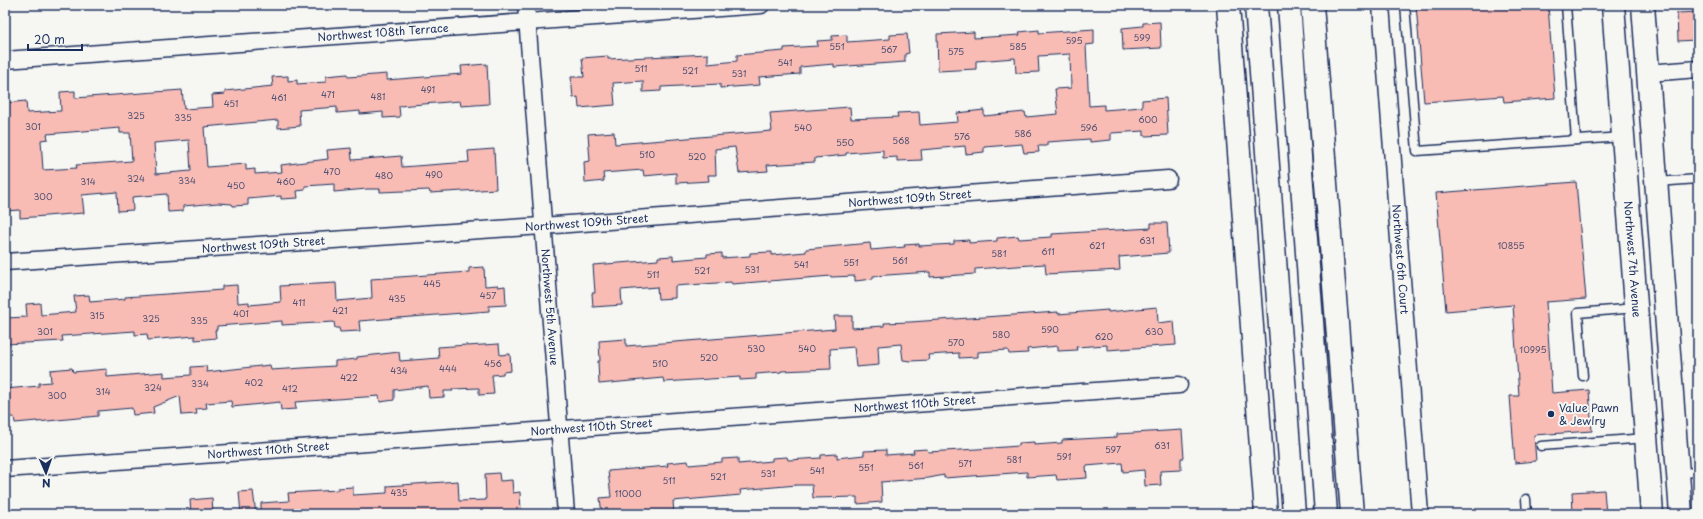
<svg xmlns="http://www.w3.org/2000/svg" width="1703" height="519" viewBox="0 0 1703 519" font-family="'Playpen Sans',sans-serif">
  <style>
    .building { fill: #f8bcb5; stroke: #1b2f5e; fill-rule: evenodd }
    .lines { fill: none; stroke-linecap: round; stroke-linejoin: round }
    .service-casing { stroke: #1b2f5e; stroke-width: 11 }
    .minor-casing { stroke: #1b2f5e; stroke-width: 19 }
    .primary-casing { stroke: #1b2f5e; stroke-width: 25 }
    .motorway-casing { stroke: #1b2f5e; stroke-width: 25 }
    .service { stroke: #f6f6f2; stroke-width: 8 }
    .minor { stroke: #f6f6f2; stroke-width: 16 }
    .primary { stroke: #f6f6f2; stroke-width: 22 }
    .motorway { stroke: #f6f6f2; stroke-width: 22 }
    .poi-dot { fill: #1b2f5e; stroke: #f6f6f2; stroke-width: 1.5 }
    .labels { text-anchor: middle; stroke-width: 4; stroke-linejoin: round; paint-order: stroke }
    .number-label { font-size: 9px; fill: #525274 }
    .street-label { font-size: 11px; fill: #1b2f5e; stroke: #f6f6f2 }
    .poi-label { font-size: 11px; fill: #1b2f5e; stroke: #f6f6f2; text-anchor: start }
  </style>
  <rect width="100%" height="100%" fill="#f6f6f2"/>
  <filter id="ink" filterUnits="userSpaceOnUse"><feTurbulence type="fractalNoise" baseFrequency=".025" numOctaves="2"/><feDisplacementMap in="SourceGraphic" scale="8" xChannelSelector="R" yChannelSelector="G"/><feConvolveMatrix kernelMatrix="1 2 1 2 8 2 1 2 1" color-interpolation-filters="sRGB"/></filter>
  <g filter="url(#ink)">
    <g class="building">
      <polygon points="1416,5 1548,5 1555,98 1504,102 1503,96 1424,102"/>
      <polygon points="1698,12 1698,30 1695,30 1696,40 1678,41 1677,13"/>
      <polygon points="1160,22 1161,48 1123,50 1122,28 1143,26 1143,23"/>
      <polygon points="1094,29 1094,44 1086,45 1089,106 1104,105 1104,110 1142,107 1142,100 1166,98 1168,135 1144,136 1144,131 1111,133 1111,140 1090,142 1090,139 1047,142 1047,146 1038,146 1039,152 1024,153 1022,144 984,147 984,152 966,154 965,146 921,150 922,160 897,161 897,157 883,158 883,150 846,153 846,155 815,158 815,162 767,165 768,171 739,173 735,147 715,149 716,175 708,175 709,181 676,183 676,173 644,176 643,170 603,173 604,181 585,183 584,162 590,161 588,134 614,132 615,144 772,131 770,113 850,107 851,119 898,117 897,113 919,112 920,125 958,122 957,113 984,110 984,116 1025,112 1026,117 1058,114 1055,89 1071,88 1070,54 1038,56 1039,72 1016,73 1015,58 976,61 976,69 938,71 937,34 974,32 974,38 1020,35 1019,32 1039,30 1039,33"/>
      <polygon points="907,34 909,53 905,54 905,62 834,67 834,64 800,67 800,74 759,77 760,85 720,88 720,84 661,87 661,91 643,92 643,81 613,83 615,105 579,108 578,97 573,98 571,77 584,77 582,58 608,56 608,59 708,54 708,64 737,61 737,55 784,51 784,48 818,46 817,41 832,40 832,36 847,35 847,42 890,39 890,35"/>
      <path d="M 487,64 L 489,104 L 461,106 L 460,101 L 399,106 L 400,117 L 383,118 L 383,112 L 360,114 L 360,111 L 337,113 L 337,107 L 299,110 L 300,126 L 278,128 L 278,120 L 204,127 L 207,167 L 246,164 L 246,170 L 255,169 L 255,174 L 282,172 L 281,165 L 328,159 L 327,150 L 351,148 L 352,160 L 401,156 L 402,167 L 469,162 L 468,151 L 494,149 L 496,189 L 430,193 L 429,190 L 380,192 L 380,189 L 367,189 L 334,192 L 334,184 L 305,186 L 305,190 L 297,191 L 298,198 L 281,199 L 281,196 L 248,199 L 248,205 L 233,206 L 232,204 L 218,203 L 183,206 L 183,211 L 168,212 L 167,194 L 132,197 L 133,210 L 118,211 L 117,192 L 82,195 L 84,213 L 20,218 L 20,210 L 5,211 L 5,103 L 26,101 L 27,113 L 61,111 L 60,92 L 75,91 L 75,98 L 182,90 L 184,109 L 213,107 L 212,95 L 225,94 L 225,91 L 273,86 L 272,77 L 288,76 L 288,81 L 297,80 L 297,84 L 326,82 L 326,76 L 347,74 L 348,77 L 387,74 L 387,80 L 462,74 L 461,66 ZM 120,128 L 120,133 L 130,133 L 132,161 L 76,165 L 77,168 L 43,170 L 41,140 L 48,139 L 47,134 ZM 189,140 L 191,171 L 156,174 L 154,143 Z"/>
      <polygon points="1576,182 1586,299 1546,302 1552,393 1589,390 1592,431 1534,435 1536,461 1515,463 1510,396 1519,396 1513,305 1446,311 1436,193"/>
      <polygon points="1151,223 1167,223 1169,253 1119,257 1120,270 1046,274 1045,264 975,269 975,274 930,277 930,272 873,276 873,279 855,281 855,276 831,277 831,276 732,284 731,282 675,286 675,298 658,299 657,287 621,290 622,305 593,307 592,293 595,293 593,265 658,260 658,257 673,256 673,260 707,257 707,254 722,253 722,258 750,256 750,253 772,252 772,255 806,252 806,249 870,243 871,250 905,247 904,245 919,244 919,246 954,244 954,241 969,240 969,243 997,241 997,238 1018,236 1019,239 1052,237 1052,234 1151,228"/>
      <polygon points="484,267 485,286 498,285 498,287 505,286 506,305 489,306 489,311 359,321 360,331 340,332 339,328 335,328 334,322 282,325 282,321 217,326 217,330 215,330 216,338 195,340 195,336 148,340 147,334 135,335 135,331 62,336 63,341 5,344 5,318 27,317 26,304 40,303 41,315 76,312 74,296 89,295 90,302 125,299 125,297 222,290 222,286 237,285 238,303 249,302 249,305 281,302 280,286 336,283 337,301 372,298 371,279 469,272 469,268"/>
      <polygon points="1157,307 1158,323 1174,321 1176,345 1107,350 1107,345 1076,347 1077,350 1058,351 1058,346 1027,349 1028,353 1009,354 1008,350 978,352 978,357 959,358 959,353 928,355 929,360 910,361 903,360 901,344 878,346 879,365 856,367 854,347 830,349 831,369 781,371 781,372 756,374 756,379 740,380 740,377 664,382 663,378 599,384 598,361 600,361 599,341 626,339 626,346 835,329 834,316 852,316 852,328 884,326 884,323 910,322 1058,312 1058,314 1108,310 1108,312"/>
      <polygon points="499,344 500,355 510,354 511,371 503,372 503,374 492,375 494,394 479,395 479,388 452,389 453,391 444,391 444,397 429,398 428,386 394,390 394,400 380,402 379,396 295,402 296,409 281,410 280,402 232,407 231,401 206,403 207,408 196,409 197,414 182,415 180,396 153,407 154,413 133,415 132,408 98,411 98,416 37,422 37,421 15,423 14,417 5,417 5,389 39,386 39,383 51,382 50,370 72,368 73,372 107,369 107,377 164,372 164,377 191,375 191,367 206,366 207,372 270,365 271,370 335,366 335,361 357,359 357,357 399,352 400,361 439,358 438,347 467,345 467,346"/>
      <polygon points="1182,430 1184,458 1181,458 1181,470 1160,471 1161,485 1145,486 1144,470 1123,472 1122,463 1086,466 1087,478 1057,480 1056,475 1027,477 1027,472 944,478 944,475 929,478 881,482 882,502 857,504 857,497 813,498 812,485 797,485 740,490 741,495 673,501 674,514 602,514 600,498 611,497 608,471 668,466 667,463 688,461 689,465 722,462 722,459 738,458 738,464 772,461 772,458 787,457 788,460 821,458 821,455 837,454 837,458 864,455 864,451 886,450 886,455 914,453 913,450 927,449 928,452 977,449 1019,446 1019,443 1034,442 1034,445 1062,443 1062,440 1117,437 1117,434"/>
      <polygon points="499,473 500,481 512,480 513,493 520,492 521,511 479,514 261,514 261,503 289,501 288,493 338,490 337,488 353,487 353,495 387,493 387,486 458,481 459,501 486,500 485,474"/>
      <polygon points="1604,490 1606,514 1573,514 1572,492"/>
      <polygon points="253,491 256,514 241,514 239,492"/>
      <polygon points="212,498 213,514 191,514 190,500"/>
    </g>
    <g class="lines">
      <g class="service-casing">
        <g id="service">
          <polyline points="1405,5 1417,151 1623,137"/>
          <polyline points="1566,5 1576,140"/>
          <polyline points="1657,182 1698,179"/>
          <polyline points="1583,376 1578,313 1636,308"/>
          <polyline points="1541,446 1646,438"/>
          <polyline points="1679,473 1698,472"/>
          <polyline points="1526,499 1527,514"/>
        </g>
      </g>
      <g class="minor-casing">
        <g id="minor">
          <path id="s1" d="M 526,5 L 566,514"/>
          <path id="s2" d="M 1381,5 L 1420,514"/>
          <path id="s3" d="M 5,60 L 761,5"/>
          <polyline points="1648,73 1698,69"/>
          <path id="s4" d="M 5,262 L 542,226 L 1168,179"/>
          <path id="s5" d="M 5,469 L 1179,385"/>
        </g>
      </g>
      <g class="primary-casing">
        <g id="primary">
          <path id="s6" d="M 1613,5 L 1652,514"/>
          <polyline points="1643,5 1681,514"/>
        </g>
      </g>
      <g class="motorway-casing">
        <g id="motorway">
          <polyline points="1228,5 1266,514"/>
          <polyline points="1256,5 1294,514"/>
          <polyline points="1289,5 1326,514"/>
          <polyline points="1312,5 1352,514"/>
        </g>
      </g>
      <use href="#service" class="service"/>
      <use href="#minor" class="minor"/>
      <use href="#primary" class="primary"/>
      <use href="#motorway" class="motorway"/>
    </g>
  </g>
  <circle class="poi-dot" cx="1551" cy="414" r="4"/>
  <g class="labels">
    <g class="number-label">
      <text x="1142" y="41">599</text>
      <text x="1074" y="44">595</text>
      <text x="837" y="50">551</text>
      <text x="1018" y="50">585</text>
      <text x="889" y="53">567</text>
      <text x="956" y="55">575</text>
      <text x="785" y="66">541</text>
      <text x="641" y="72">511</text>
      <text x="690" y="74">521</text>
      <text x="739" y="77">531</text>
      <text x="428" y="93">491</text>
      <text x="328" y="98">471</text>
      <text x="378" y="100">481</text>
      <text x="279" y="101">461</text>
      <text x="231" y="107">451</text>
      <text x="136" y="119">325</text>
      <text x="183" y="121">335</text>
      <text x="1148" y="123">600</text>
      <text x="33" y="130">301</text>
      <text x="803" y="131">540</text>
      <text x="1089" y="131">596</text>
      <text x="1023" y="137">586</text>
      <text x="962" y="140">576</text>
      <text x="901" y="144">568</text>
      <text x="845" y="146">550</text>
      <text x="647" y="158">510</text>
      <text x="697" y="160">520</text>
      <text x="332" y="175">470</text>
      <text x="434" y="178">490</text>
      <text x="384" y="179">480</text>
      <text x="136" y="182">324</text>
      <text x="187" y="184">334</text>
      <text x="88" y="185">314</text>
      <text x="286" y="185">460</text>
      <text x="236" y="189">450</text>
      <text x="43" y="200">300</text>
      <text x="1147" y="244">631</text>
      <text x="1097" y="249">621</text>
      <text x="1511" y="249">10855</text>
      <text x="1048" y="255">611</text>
      <text x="999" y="257">581</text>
      <text x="900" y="264">561</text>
      <text x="851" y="266">551</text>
      <text x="801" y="268">541</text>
      <text x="752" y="273">531</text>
      <text x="702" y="274">521</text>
      <text x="653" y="278">511</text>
      <text x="432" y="287">445</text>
      <text x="488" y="299">457</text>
      <text x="397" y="302">435</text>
      <text x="299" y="306">411</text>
      <text x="340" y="314">421</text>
      <text x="241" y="317">401</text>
      <text x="97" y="319">315</text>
      <text x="151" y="322">325</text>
      <text x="199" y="324">335</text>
      <text x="1050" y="333">590</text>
      <text x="45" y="335">301</text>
      <text x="1154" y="335">630</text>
      <text x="1001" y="338">580</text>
      <text x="1104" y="340">620</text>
      <text x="956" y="346">570</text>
      <text x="756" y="352">530</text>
      <text x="807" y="352">540</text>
      <text x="1533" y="353">10995</text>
      <text x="709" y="361">520</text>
      <text x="493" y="367">456</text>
      <text x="660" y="367">510</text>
      <text x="448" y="372">444</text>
      <text x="399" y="374">434</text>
      <text x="349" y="381">422</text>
      <text x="254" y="386">402</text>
      <text x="200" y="387">334</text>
      <text x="153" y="391">324</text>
      <text x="290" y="392">412</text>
      <text x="103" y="395">314</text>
      <text x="57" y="399">300</text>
      <text x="1162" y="449">631</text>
      <text x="1113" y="453">597</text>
      <text x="1064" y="460">591</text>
      <text x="1014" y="463">581</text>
      <text x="965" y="467">571</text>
      <text x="916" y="469">561</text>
      <text x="866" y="471">551</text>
      <text x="817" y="474">541</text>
      <text x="768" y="477">531</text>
      <text x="718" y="480">521</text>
      <text x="669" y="484">511</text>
      <text x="399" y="496">435</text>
      <text x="628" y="497">11000</text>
    </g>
    <g class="street-label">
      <text dy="4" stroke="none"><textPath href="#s3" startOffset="379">Northwest 108th Terrace</textPath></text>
      <text dy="4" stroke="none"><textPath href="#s4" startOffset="907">Northwest 109th Street</textPath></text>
      <text dy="4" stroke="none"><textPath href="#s4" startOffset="583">Northwest 109th Street</textPath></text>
      <text dy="4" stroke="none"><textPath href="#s4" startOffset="259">Northwest 109th Street</textPath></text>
      <text dy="4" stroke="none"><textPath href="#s6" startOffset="255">Northwest 7th Avenue</textPath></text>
      <text dy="4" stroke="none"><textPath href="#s2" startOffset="255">Northwest 6th Court</textPath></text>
      <text dy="4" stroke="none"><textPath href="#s1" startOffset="303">Northwest 5th Avenue</textPath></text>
      <text dy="4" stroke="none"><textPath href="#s5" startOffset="912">Northwest 110th Street</textPath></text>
      <text dy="4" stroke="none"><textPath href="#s5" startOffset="588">Northwest 110th Street</textPath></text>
      <text dy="4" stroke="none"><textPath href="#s5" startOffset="264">Northwest 110th Street</textPath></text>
    </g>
    <g class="poi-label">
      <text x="1559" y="412">Value Pawn<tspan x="1559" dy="13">&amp; Jewlry</tspan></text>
    </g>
  </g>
  <rect width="1703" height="519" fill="none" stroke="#f6f6f2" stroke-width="20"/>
  <rect x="10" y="10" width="1683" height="499" fill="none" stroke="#1b2f5e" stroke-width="1.5" filter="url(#ink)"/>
  <g transform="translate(46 473) rotate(178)" stroke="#f6f6f2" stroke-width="3" paint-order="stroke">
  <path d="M0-3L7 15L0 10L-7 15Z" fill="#1b2f5e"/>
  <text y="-6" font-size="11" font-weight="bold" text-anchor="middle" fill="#1b2f5e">N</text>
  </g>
  <path d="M28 44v6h54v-6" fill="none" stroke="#1b2f5e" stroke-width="2"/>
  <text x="34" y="44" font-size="12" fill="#1b2f5e" stroke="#f6f6f2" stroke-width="3" paint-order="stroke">20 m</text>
</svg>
